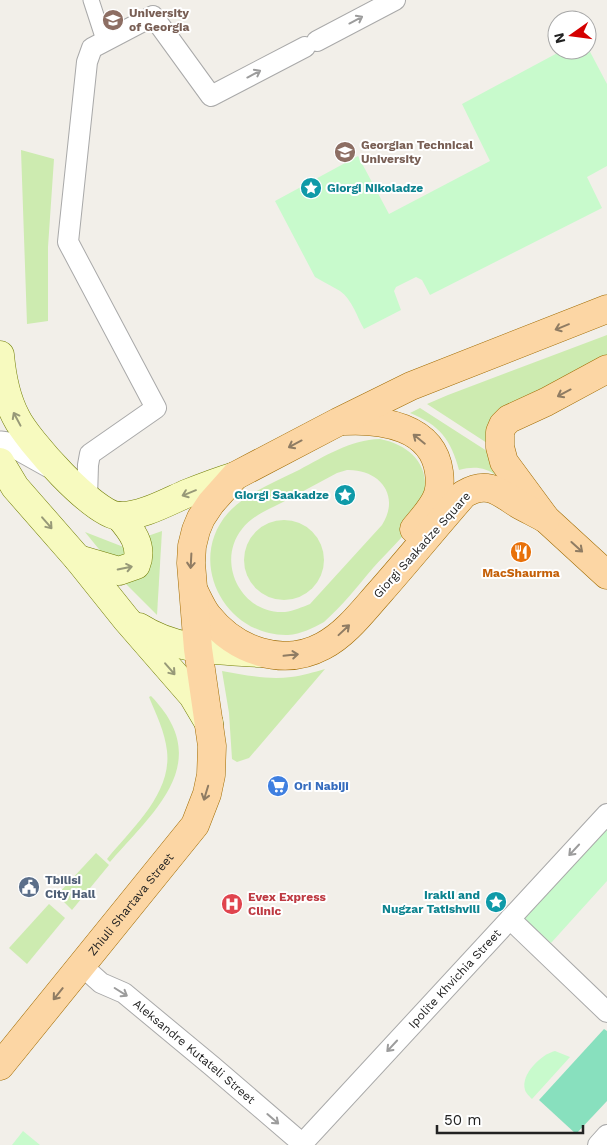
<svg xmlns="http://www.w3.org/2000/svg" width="607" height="1145" viewBox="0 0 607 1145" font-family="'Work Sans',sans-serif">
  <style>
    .grass { fill: #cdebb0; fill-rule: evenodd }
    .park { fill: #c8facc }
    .pitch { fill: #88e0be }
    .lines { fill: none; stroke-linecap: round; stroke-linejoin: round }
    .pedestrian-casing { stroke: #a9a9a9; stroke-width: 17 }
    .minor-casing { stroke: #a9a9a9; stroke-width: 22 }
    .tertiary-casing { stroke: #a9a9a9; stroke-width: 27 }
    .secondary-casing { stroke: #707d05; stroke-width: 29 }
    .primary-casing { stroke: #a06b00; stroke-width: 29 }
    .pedestrian { stroke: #fff; stroke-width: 15 }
    .minor { stroke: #fff; stroke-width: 20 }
    .tertiary { stroke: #fff; stroke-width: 25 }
    .secondary { stroke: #f7fabf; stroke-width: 28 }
    .primary { stroke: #fcd6a4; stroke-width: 28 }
    .oneway { stroke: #9c9c9c }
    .oneway2 { stroke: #8f7c63 }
    .oneway3 { stroke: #979978 }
    .labels { text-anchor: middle; stroke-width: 4; stroke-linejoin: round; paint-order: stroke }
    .education-label { font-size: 12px; font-weight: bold; fill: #785e54; stroke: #fff; text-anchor: start }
    .culture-label { font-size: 12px; font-weight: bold; fill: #0d838f; stroke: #fff; text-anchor: end }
    .street-label { font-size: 12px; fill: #222; stroke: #fff }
    .food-label { font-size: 12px; font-weight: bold; fill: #c56008; stroke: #fff }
    .shop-label { font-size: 12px; font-weight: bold; fill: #366cbe; stroke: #fff; text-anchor: start }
    .service-label { font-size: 12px; font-weight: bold; fill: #4e5e75; stroke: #fff; text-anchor: start }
    .health-label { font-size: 12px; font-weight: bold; fill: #be3a42; stroke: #fff; text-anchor: start }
  </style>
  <rect width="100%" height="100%" fill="#f2efe9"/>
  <g class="grass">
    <polygon points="21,150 54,159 48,247 48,321 27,324"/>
    <path d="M 607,335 L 607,355 C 577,373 547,391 515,404 C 507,407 497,409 492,417 C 486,425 486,434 487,443 L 427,404 L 448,395 Z"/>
    <path d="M 420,408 L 490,453 L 497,476 C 485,467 474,466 459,470 C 451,440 440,425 410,413 Z"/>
    <path d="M 380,439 C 415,446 434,471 421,505 C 420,510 418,515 416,519 C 404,537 387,552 373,568 C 357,587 342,606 324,622 C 313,628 301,634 288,635 C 226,637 185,562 228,513 C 246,493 275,482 299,470 C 325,456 350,440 380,439 ZM 347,470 C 379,469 401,495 382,525 L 310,604 C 302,607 294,611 285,612 C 242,615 215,563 242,529 C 252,516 269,509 283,502 C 301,492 319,483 337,473 Z"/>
    <circle cx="284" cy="560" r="40"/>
    <polygon points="162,531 157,615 124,582 145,537"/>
    <polygon points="85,532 121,546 125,548 129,556 107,559"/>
    <path d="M 325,669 L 249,758 L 237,762 L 232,759 L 229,713 L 222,671 C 244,675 268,680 291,677 C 302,676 314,672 325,669 Z"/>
    <path d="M 151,696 C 215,762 155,810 110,862 L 107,859 C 131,829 172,794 167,751 C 165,732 156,714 149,697 Z"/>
    <polygon points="96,853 109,865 72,910 57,895"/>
    <polygon points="49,904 65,918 27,964 9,948"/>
  </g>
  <g class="park">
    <path d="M 587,46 L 607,84 L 607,166 L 587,177 L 602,208 L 430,295 L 422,280 L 416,277 L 396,287 L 394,291 L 401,310 L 364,329 C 357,317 352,299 340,291 C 332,286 323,282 315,277 L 275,201 L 358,156 L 389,214 L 490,161 L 462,104 L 563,50 L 587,50 Z"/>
    <polygon points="607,821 607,881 551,943 521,916"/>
    <path d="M 555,1051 L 570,1057 L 532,1099 C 530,1097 526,1093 525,1090 C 520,1074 542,1054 555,1051 Z"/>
    <polygon points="23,1131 40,1145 12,1145"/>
  </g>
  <polygon class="pitch" points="604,1029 607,1031 607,1101 576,1134 539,1100"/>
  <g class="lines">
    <g class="pedestrian-casing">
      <polyline id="pedestrian" points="91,0 104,40"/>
    </g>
    <g class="minor-casing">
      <g id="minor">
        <polyline points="317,41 395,0"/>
        <polyline points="87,498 88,465 90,454 156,408 68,242 87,62 92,48 153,16 211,96 305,47"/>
        <polyline points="510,919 607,1012"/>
        <path id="s1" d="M 82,966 L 101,983 L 124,993 L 212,1066 L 304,1145"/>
        <path id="s2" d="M 302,1144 L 607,814"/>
        <polyline points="598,1145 607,1135"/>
      </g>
    </g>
    <g class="tertiary-casing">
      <polyline id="tertiary" points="0,444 16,446 50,465"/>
    </g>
    <g class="secondary-casing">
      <g id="secondary">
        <path d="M 0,355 C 2,377 6,398 16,417 C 27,440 94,515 119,516 C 141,517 169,501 188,493 C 203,487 219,481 235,476"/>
        <polyline points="0,462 15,487 78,559 126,619 193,696 209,723"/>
        <path d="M 78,559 L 119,571 L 136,565 C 144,546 131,530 119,516"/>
        <path d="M 139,627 C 176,651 218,650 260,653"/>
      </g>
    </g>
    <g class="primary-casing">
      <g id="primary">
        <polyline points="607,369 546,402 509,419 503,425 500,432 500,447 504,462 546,519 607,575"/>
        <path d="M 344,421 C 381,419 433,426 439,472 C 440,479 440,487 438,494 C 434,507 422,519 414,529"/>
        <path d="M 195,593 C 199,601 203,610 208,616 C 235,650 282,668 323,646 C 346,634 363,611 380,592 C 409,559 436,526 464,494 C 488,480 499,492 518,504 C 527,509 537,514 546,519"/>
        <path id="s3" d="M 0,1066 L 195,825 L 207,794 L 211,775 L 212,746 L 198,649 L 191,563 L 192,546 L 196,530 L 201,518 L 211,503 L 235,476 L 338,422 L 411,386 L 607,309"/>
      </g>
    </g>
    <use href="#pedestrian" class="pedestrian"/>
    <use href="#minor" class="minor"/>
    <use href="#tertiary" class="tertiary"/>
    <use href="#secondary" class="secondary"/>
    <use href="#primary" class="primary"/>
  </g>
  <defs><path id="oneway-shaft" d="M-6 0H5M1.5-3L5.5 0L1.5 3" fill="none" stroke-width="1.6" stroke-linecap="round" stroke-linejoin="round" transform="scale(1.25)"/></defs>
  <g class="oneway">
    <use href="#oneway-shaft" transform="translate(356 20) rotate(-28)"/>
    <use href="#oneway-shaft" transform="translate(254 74) rotate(-28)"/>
    <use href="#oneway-shaft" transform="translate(574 850) rotate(133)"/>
    <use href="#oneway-shaft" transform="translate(121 992) rotate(32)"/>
    <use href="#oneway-shaft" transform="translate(392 1046) rotate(133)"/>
    <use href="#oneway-shaft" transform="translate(273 1119) rotate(41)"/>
  </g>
  <g class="oneway2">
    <use href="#oneway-shaft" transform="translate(562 327) rotate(158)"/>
    <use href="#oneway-shaft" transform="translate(564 393) rotate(152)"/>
    <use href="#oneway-shaft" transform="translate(419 439) rotate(-141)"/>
    <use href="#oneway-shaft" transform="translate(295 444) rotate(152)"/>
    <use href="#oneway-shaft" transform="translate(577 547) rotate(42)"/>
    <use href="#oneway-shaft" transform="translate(191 561) rotate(93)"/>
    <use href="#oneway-shaft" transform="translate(344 630) rotate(-43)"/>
    <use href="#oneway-shaft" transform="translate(291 655) rotate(-6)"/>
    <use href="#oneway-shaft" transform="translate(206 793) rotate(107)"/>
    <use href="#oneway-shaft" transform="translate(58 994) rotate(129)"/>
  </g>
  <g class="oneway3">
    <use href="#oneway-shaft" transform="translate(17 419) rotate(-118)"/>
    <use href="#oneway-shaft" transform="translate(189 493) rotate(158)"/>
    <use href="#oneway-shaft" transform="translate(47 523) rotate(49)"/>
    <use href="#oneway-shaft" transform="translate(125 568) rotate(-12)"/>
    <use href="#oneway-shaft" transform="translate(170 669) rotate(49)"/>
  </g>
  <defs>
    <g id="university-disc" transform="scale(1.125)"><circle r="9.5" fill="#8d6e63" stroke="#fff"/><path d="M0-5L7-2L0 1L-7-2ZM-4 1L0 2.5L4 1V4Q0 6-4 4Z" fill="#fff"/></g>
    <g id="sight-disc" transform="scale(1.125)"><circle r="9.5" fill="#0f9aa8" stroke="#fff"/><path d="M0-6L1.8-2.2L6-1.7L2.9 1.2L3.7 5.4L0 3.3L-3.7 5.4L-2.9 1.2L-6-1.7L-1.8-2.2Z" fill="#fff"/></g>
    <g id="restaurant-disc" transform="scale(1.125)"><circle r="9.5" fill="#e8710a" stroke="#fff"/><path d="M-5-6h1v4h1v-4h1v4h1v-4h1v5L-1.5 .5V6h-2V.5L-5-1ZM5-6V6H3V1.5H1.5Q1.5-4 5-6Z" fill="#fff"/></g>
    <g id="supermarket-disc" transform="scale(1.125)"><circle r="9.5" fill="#3f7fe0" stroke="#fff"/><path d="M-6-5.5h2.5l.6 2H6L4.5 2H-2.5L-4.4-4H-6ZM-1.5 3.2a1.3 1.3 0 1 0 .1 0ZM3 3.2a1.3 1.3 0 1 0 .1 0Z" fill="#fff"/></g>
    <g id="civic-disc" transform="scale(1.125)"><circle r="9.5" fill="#5c6f8a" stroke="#fff"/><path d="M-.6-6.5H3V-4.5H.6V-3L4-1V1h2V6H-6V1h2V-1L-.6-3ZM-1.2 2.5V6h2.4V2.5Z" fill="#fff"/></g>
    <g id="hospital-disc" transform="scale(1.125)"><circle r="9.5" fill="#e0444e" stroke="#fff"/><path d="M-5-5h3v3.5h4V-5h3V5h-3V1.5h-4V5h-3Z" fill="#fff"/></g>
  </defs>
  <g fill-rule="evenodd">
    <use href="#university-disc" x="113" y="20"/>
    <use href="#university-disc" x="345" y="152"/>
    <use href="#sight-disc" x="311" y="188"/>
    <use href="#sight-disc" x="345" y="495"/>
    <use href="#restaurant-disc" x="521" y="552"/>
    <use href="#supermarket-disc" x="278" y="786"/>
    <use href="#civic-disc" x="29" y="887"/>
    <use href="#sight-disc" x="496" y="902"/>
    <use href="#hospital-disc" x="232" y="904"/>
  </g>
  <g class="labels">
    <g class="education-label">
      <text x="129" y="17">University<tspan x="129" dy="14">of Georgia</tspan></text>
      <text x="361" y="149">Georgian Technical<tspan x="361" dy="14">University</tspan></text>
    </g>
    <g class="culture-label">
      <text x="327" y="192" text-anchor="start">Giorgi Nikoladze</text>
      <text x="329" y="499">Giorgi Saakadze</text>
      <text x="480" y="899">Irakli and<tspan x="480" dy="14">Nugzar Tatishvili</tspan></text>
    </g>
    <g class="street-label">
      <text transform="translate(422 545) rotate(-48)" y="4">Giorgi Saakadze Square</text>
      <text dy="4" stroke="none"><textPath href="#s3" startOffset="208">Zhiuli Shartava Street</textPath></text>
      <text dy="4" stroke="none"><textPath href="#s2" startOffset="225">Ipolite Khvichia Street</textPath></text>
      <text dy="4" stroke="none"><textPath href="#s1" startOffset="142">Aleksandre Kutateli Street</textPath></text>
    </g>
    <g class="food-label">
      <text x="521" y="577">MacShaurma</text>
    </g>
    <g class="shop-label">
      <text x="294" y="790">Ori Nabiji</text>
    </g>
    <g class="service-label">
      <text x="45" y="884">Tbilisi<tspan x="45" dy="14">City Hall</tspan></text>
    </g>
    <g class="health-label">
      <text x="248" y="901">Evex Express<tspan x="248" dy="14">Clinic</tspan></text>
    </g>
  </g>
  <g transform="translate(572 35) rotate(256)"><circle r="24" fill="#ffffff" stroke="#a7a7a7"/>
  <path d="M0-4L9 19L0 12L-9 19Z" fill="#d40000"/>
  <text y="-8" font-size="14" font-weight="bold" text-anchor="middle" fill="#222222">N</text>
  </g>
  <path d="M437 1125v8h146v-8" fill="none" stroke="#222222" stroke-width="2.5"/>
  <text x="444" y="1125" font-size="15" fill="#222222" stroke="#ffffff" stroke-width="4" paint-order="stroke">50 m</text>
</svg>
